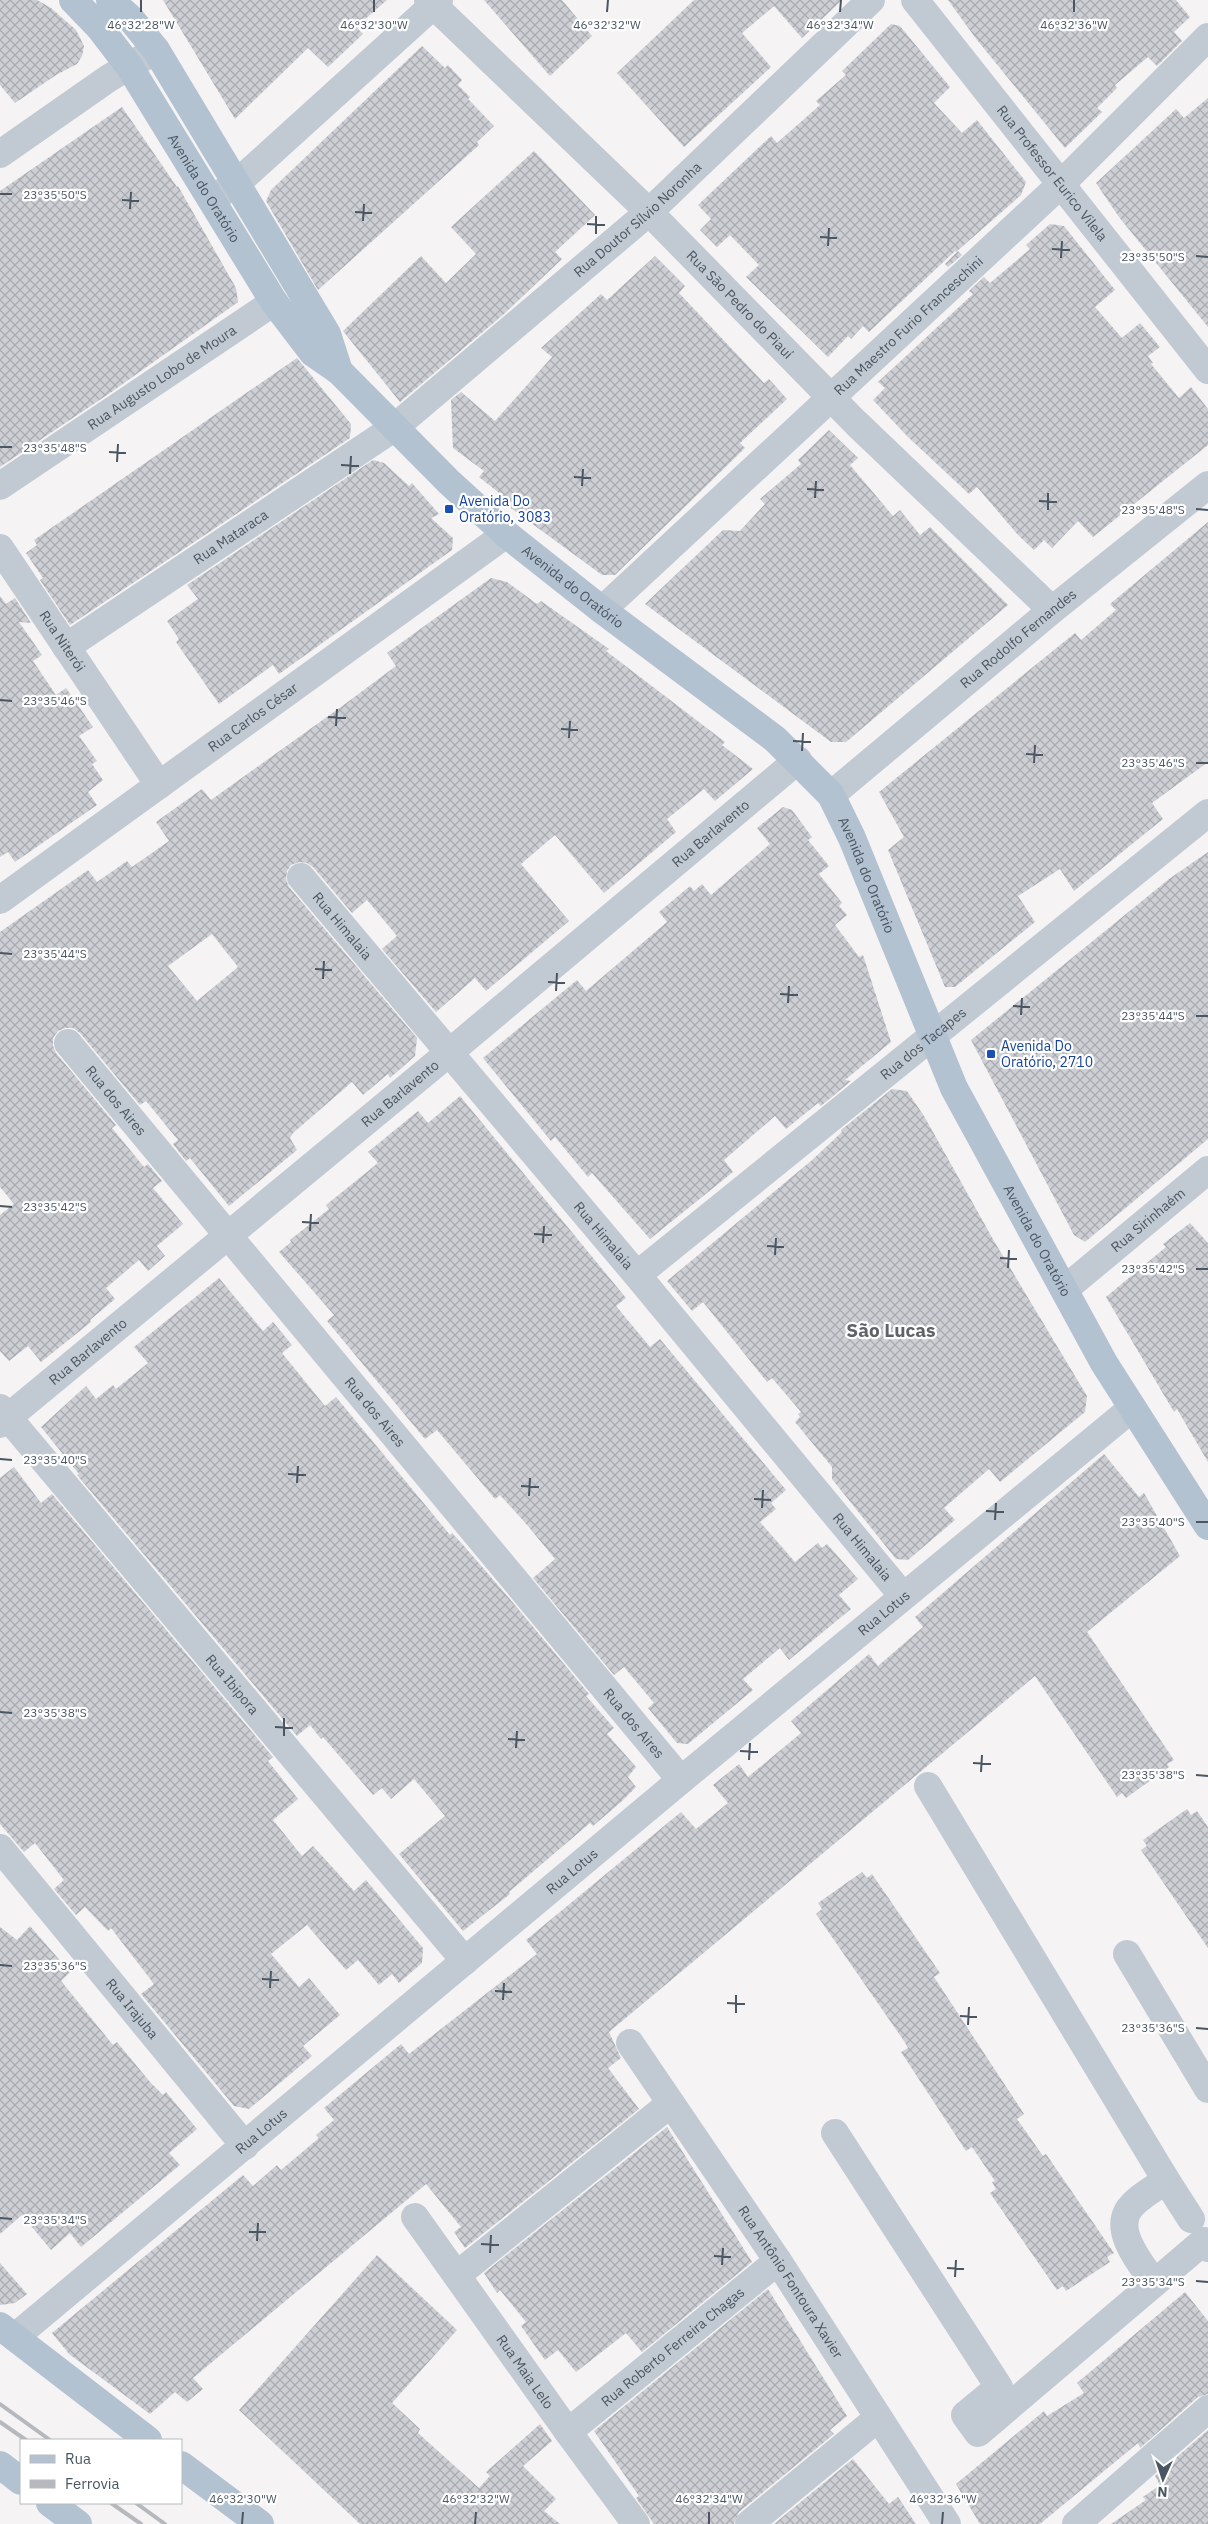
<svg xmlns="http://www.w3.org/2000/svg" width="1208" height="2524" viewBox="0 0 1208 2524" font-family="'IBM Plex Sans',sans-serif">
  <style>
    .building { fill: url(#building-cross-hatch); fill-rule: evenodd }
    .lines { fill: none; stroke-linecap: round; stroke-linejoin: round }
    .minor { stroke: #c1cad2; stroke-width: 28 }
    .major { stroke: #b3c2d1; stroke-width: 28 }
    .rail { stroke: #b5b8bd; stroke-width: 4 }
    .ticks { fill: none; stroke: #4a5661; stroke-width: 2 }
    .transit-dot { fill: #1a4fb4; stroke: #fff; stroke-width: 2 }
    .labels { text-anchor: middle; stroke-width: 4.5; stroke-linejoin: round; paint-order: stroke }
    .street-label { font-size: 14px; fill: #4a5661; stroke: #fff }
    .transit-label { font-size: 14px; fill: #164399; stroke: #fff; text-anchor: start }
    .district-label { font-size: 19px; font-weight: bold; fill: #5f6368; stroke: #fff }
    .ticks-label { font-size: 12px; text-anchor: middle; fill: #4a5661; stroke: #fff; stroke-width: 4.5; stroke-linejoin: round; paint-order: stroke }
  </style>
  <defs>
    <pattern id="building-cross-hatch" width="8" height="8" patternUnits="userSpaceOnUse" patternTransform="scale(1.25)"><rect width="8" height="8" fill="#cdcfd5"/><path d="M0 0l8 8M0 8l8-8" fill="none" stroke="#a8abb0"/></pattern>
  </defs>
  <rect width="100%" height="100%" fill="#f5f3f3"/>
  <g class="building">
    <polygon points="0,0 37,0 51,8 76,30 84,46 82,56 77,64 56,75 15,103 0,85"/>
    <polygon points="163,0 387,0 356,27 363,34 328,67 308,48 235,119"/>
    <polygon points="484,0 562,0 592,36 550,76"/>
    <polygon points="694,0 842,0 802,38 774,6 742,33 771,67 684,147 617,73"/>
    <polygon points="948,0 1176,0 1190,17 1174,32 1182,41 1157,66 1148,57 1115,85 1117,88 1097,108 1102,112 1065,148 977,40"/>
    <polygon points="891,24 900,26 950,87 934,103 962,133 977,120 1026,182 1021,195 956,252 955,251 869,332 863,326 851,339 848,336 828,357 746,277 759,265 730,235 717,247 700,230 711,219 698,205 771,136 777,143 820,105 816,101 846,75 842,71"/>
    <polygon points="422,46 445,68 448,65 462,80 458,85 470,97 468,99 494,126 477,142 479,145 318,290 266,201 271,190"/>
    <polygon points="1208,98 1208,327 1119,217 1096,183 1176,109 1184,118"/>
    <polygon points="122,107 177,187 178,186 236,288 238,302 110,393 0,467 0,191"/>
    <polygon points="534,151 595,215 555,252 562,259 504,314 400,402 343,331 421,256 446,283 476,254 451,227"/>
    <polygon points="1050,224 1064,226 1115,290 1095,307 1122,338 1140,323 1160,347 1148,356 1153,363 1151,364 1179,398 1191,387 1208,409 1208,445 1093,537 1078,521 1052,548 1044,540 1034,550 1018,535 977,487 969,494 908,437 873,400 885,388 878,382 973,294 969,291 984,277 990,283 1030,249 1026,245"/>
    <polygon points="958,251 962,255 948,267 945,264"/>
    <polygon points="655,256 685,286 679,293 764,383 769,379 787,399 740,443 745,448 615,575 602,575 508,506 512,503 479,477 484,471 453,448 451,400 461,392 495,421 552,357 541,348 601,294 607,300"/>
    <polygon points="297,358 351,424 350,438 70,625 40,580 43,578 26,553 37,545 34,540"/>
    <polygon points="829,430 858,458 850,465 893,516 900,510 920,535 930,527 1008,605 846,742 831,742 645,604 723,530 740,531 765,504 760,499 801,464 798,460"/>
    <polygon points="373,460 384,463 409,486 412,483 439,514 431,518 453,538 452,550 279,674 273,665 219,704 176,642 179,639 167,621 198,599 187,585"/>
    <polygon points="1208,522 1208,762 1152,803 1163,819 1074,891 1060,869 1018,896 1035,922 955,987 945,987 888,850 904,837 879,792 1075,633 1081,640 1116,610 1110,604"/>
    <path d="M 491,578 L 507,582 L 537,604 L 541,601 L 609,649 L 606,651 L 725,742 L 722,745 L 753,769 L 715,801 L 704,789 L 667,819 L 676,832 L 604,893 L 555,835 L 521,864 L 569,921 L 486,991 L 475,978 L 436,1012 L 382,949 L 397,936 L 367,900 L 352,913 L 313,867 L 307,863 L 299,862 L 291,865 L 287,871 L 286,879 L 289,887 L 417,1038 L 415,1056 L 390,1078 L 388,1074 L 363,1095 L 352,1082 L 293,1133 L 290,1138 L 297,1150 L 229,1206 L 190,1158 L 186,1161 L 173,1144 L 178,1140 L 146,1101 L 140,1105 L 80,1033 L 73,1028 L 65,1028 L 58,1031 L 53,1038 L 53,1046 L 56,1053 L 116,1125 L 112,1128 L 144,1167 L 148,1164 L 162,1181 L 153,1188 L 183,1224 L 157,1246 L 165,1256 L 148,1271 L 139,1260 L 106,1288 L 115,1299 L 90,1320 L 91,1322 L 41,1362 L 28,1346 L 9,1361 L 0,1351 L 0,1215 L 14,1204 L 0,1187 L 0,932 L 88,870 L 97,882 L 127,861 L 132,867 L 169,841 L 156,822 L 202,789 L 211,800 L 345,704 L 396,666 L 387,653 ZM 212,934 L 238,967 L 197,1001 L 168,966 Z"/>
    <polygon points="0,596 6,604 15,598 31,623 19,622 42,655 33,661 56,695 66,688 93,727 79,736 97,761 92,764 103,780 88,792 97,805 15,862 8,852 0,857"/>
    <polygon points="783,807 792,810 812,837 808,840 829,866 819,874 842,903 839,906 847,915 835,925 859,957 863,955 891,1042 845,1080 851,1081 821,1106 818,1103 786,1129 775,1116 724,1160 733,1172 650,1239 592,1173 588,1177 555,1137 551,1141 483,1058 577,980 586,991 667,922 659,912 690,886 694,891 702,884 711,895 770,844 757,828"/>
    <polygon points="1208,852 1208,1139 1085,1242 1074,1235 971,1040 1169,879"/>
    <polygon points="892,1089 907,1091 924,1116 994,1241 1087,1396 1085,1412 1000,1482 989,1469 944,1508 955,1520 908,1560 896,1559 832,1479 832,1467 795,1422 800,1417 798,1414 801,1412 772,1378 767,1382 703,1302 692,1311 667,1281 811,1161 842,1132 841,1130"/>
    <polygon points="460,1096 626,1298 616,1306 650,1347 660,1339 786,1490 771,1503 776,1509 760,1522 795,1562 818,1543 822,1548 827,1544 858,1579 839,1595 851,1609 789,1660 780,1648 743,1679 753,1690 688,1744 677,1743 648,1708 654,1703 624,1667 614,1675 533,1578 555,1559 528,1526 500,1495 495,1499 437,1430 425,1439 327,1321 334,1315 279,1252 291,1242 290,1240 329,1209 326,1205 378,1163 368,1152 418,1111 428,1123"/>
    <polygon points="1190,1223 1208,1243 1208,1462 1177,1409 1174,1412 1106,1297 1166,1247 1163,1244"/>
    <polygon points="219,1278 263,1331 273,1322 292,1345 282,1353 325,1406 336,1397 450,1535 452,1533 464,1546 509,1598 589,1694 586,1696 614,1728 607,1734 636,1767 628,1777 636,1787 621,1802 593,1826 590,1823 509,1892 510,1894 463,1931 399,1854 445,1816 414,1779 391,1799 382,1788 373,1795 323,1737 321,1739 310,1725 297,1736 77,1475 79,1474 41,1427 86,1386 96,1399 113,1385 116,1389 148,1363 134,1347"/>
    <polygon points="1104,1454 1139,1497 1144,1493 1180,1556 1087,1632 1174,1760 1167,1764 1169,1767 1126,1798 1122,1793 1117,1797 1035,1676 609,2032 621,2058 608,2068 639,2109 465,2248 454,2232 461,2227 426,2184 193,2378 203,2389 187,2402 175,2392 150,2414 69,2354 52,2333 243,2175 253,2186 277,2165 281,2170 319,2138 316,2135 334,2120 324,2108 401,2044 409,2054 537,1954 526,1940 681,1812 696,1829 728,1803 713,1785 739,1764 748,1777 801,1733 791,1721 869,1654 878,1666 923,1627 915,1617"/>
    <polygon points="14,1467 41,1503 52,1494 273,1757 268,1761 298,1799 273,1820 302,1856 313,1846 354,1891 366,1880 423,1948 422,1963 399,1983 392,1974 379,1985 358,1960 346,1970 307,1925 271,1954 299,1987 309,1978 340,2015 303,2046 312,2056 249,2109 234,2106 141,1994 154,1984 111,1928 108,1931 85,1907 76,1915 54,1889 64,1880 35,1843 24,1852 0,1824 0,1478"/>
    <polygon points="1187,1809 1191,1815 1197,1811 1208,1827 1208,1948 1141,1850 1147,1846 1143,1840"/>
    <polygon points="862,1872 867,1878 872,1874 940,1973 934,1977 1024,2114 1017,2119 1043,2156 1046,2154 1114,2253 1107,2257 1110,2262 1066,2291 1063,2286 1057,2290 990,2193 996,2189 992,2182 995,2181 972,2147 966,2151 901,2052 908,2048 904,2041 816,1914 822,1909 818,1903"/>
    <polygon points="30,1926 70,1972 61,1981 113,2045 117,2042 150,2082 163,2095 166,2092 197,2129 169,2153 180,2165 81,2247 70,2233 51,2250 22,2215 0,2234 0,1927 17,1940"/>
    <polygon points="667,2127 752,2262 642,2352 626,2333 576,2372 558,2350 545,2360 521,2326 526,2322 500,2290 497,2293 484,2273"/>
    <polygon points="377,2255 457,2330 392,2403 420,2429 418,2433 479,2488 490,2476 486,2472 540,2424 552,2441 523,2466 556,2499 544,2511 560,2524 360,2524 239,2410"/>
    <polygon points="0,2263 27,2294 15,2303 0,2305"/>
    <polygon points="768,2289 847,2416 830,2430 834,2434 739,2512 734,2524 654,2524 636,2498 639,2496 594,2431"/>
    <polygon points="1185,2292 1208,2321 1208,2394 1198,2397 1140,2448 1138,2443 1040,2524 980,2524 956,2484 1044,2411 1047,2416 1084,2393 1077,2383"/>
    <polygon points="1208,2430 1208,2524 1111,2524 1146,2500 1143,2497 1160,2485 1155,2476"/>
    <polygon points="853,2459 889,2504 898,2497 916,2524 774,2524"/>
  </g>
  <g class="lines">
    <g class="minor">
      <path id="s1" d="M 428,0 L 649,212 L 856,423 L 1052,610"/>
      <path id="s2" d="M 915,0 L 1208,370"/>
      <polyline points="0,154 109,78 156,50"/>
      <polyline points="212,199 237,183 439,0"/>
      <path id="s3" d="M 0,486 L 274,302"/>
      <path id="s4" d="M 0,548 L 159,785"/>
      <path id="s5" d="M 602,610 L 1060,185 L 1208,37"/>
      <path id="s6" d="M 66,647 L 395,427 L 649,212 L 871,0"/>
      <path id="s7" d="M 831,795 L 1052,610 L 1208,485"/>
      <path id="s8" d="M 301,877 L 637,1275 L 903,1596"/>
      <path id="s9" d="M 0,900 L 506,534"/>
      <path id="s10" d="M 68,1043 L 681,1780"/>
      <path id="s11" d="M 637,1275 L 1208,813"/>
      <path id="s12" d="M 1065,1289 L 1208,1170"/>
      <path id="s13" d="M 0,1408 L 465,1961"/>
      <path id="s14" d="M 0,1424 L 450,1052 L 798,760"/>
      <polyline points="928,1786 1166,2180"/>
      <path id="s15" d="M 0,1848 L 245,2146"/>
      <polyline points="1127,1954 1208,2089"/>
      <path id="s16" d="M 630,2043 L 778,2261 L 947,2524"/>
      <polyline points="835,2133 999,2387 965,2415 978,2433 1204,2241 1208,2248"/>
      <path id="s17" d="M 415,2217 L 568,2432 L 636,2524"/>
      <polyline points="457,2275 670,2104"/>
      <path d="M 1154,2283 C 1142,2265 1113,2232 1129,2209 C 1138,2197 1154,2189 1166,2180 L 1191,2219"/>
      <path id="s18" d="M 15,2337 L 681,1780 L 1131,1409"/>
      <path id="s19" d="M 568,2432 L 778,2261"/>
      <polyline points="749,2524 878,2418"/>
      <polyline points="1076,2524 1208,2409"/>
    </g>
    <g class="major">
      <path id="s20" d="M 73,0 L 99,27 L 129,66 L 274,302 L 313,353 L 339,371 L 449,482 L 506,534 L 602,610 L 775,739 L 831,795 L 852,838 L 954,1088 L 1104,1363 L 1208,1526"/>
      <polyline points="110,0 131,19 156,50 327,334 339,371"/>
      <polyline points="0,2326 148,2440"/>
      <polyline points="0,2465 21,2481"/>
      <polyline points="181,2465 260,2524"/>
      <polyline points="50,2503 78,2524"/>
    </g>
    <g class="rail">
      <polyline points="0,2404 50,2440"/>
      <polyline points="0,2422 26,2440"/>
      <polyline points="111,2503 141,2524"/>
      <polyline points="136,2503 165,2524"/>
    </g>
  </g>
  <path class="ticks" d="M 141,12 L 141,0M 374,12 L 374,0M 607,12 L 608,0M 840,12 L 841,0M 1074,12 L 1074,0M 0,194 L 12,194M 122,200 L 139,201M 130,209 L 131,192M 355,212 L 372,213M 363,221 L 364,204M 587,224 L 605,225M 596,234 L 596,216M 820,237 L 837,238M 828,246 L 829,228M 1052,249 L 1070,250M 1196,256 L 1208,257M 1061,258 L 1062,241M 0,447 L 12,447M 109,452 L 126,453M 117,462 L 118,444M 341,465 L 359,466M 350,474 L 351,456M 574,477 L 591,478M 582,486 L 583,469M 807,489 L 824,490M 815,498 L 816,481M 1039,501 L 1057,502M 1196,509 L 1208,510M 1048,510 L 1048,493M 0,700 L 12,701M 328,717 L 346,718M 336,726 L 337,709M 561,729 L 578,730M 569,738 L 570,721M 793,741 L 811,742M 802,751 L 803,733M 1026,754 L 1043,755M 1034,763 L 1035,745M 1196,763 L 1208,763M 0,953 L 12,954M 315,969 L 332,970M 323,979 L 324,961M 548,982 L 565,983M 556,991 L 557,973M 780,994 L 798,995M 788,1003 L 789,986M 1013,1006 L 1030,1007M 1021,1015 L 1022,998M 1196,1016 L 1208,1016M 0,1206 L 12,1207M 302,1222 L 319,1223M 310,1231 L 311,1214M 534,1234 L 552,1235M 543,1243 L 544,1226M 767,1246 L 784,1247M 775,1255 L 776,1238M 1000,1258 L 1017,1259M 1008,1268 L 1009,1250M 1196,1269 L 1208,1269M 0,1459 L 12,1460M 288,1474 L 306,1475M 297,1483 L 298,1466M 521,1486 L 539,1487M 529,1496 L 530,1478M 754,1499 L 771,1500M 762,1508 L 763,1490M 986,1511 L 1004,1512M 995,1520 L 996,1503M 1196,1522 L 1208,1522M 0,1712 L 12,1713M 275,1727 L 293,1728M 284,1736 L 284,1718M 508,1739 L 525,1740M 516,1748 L 517,1731M 740,1751 L 758,1752M 749,1760 L 750,1743M 973,1763 L 991,1764M 981,1772 L 982,1755M 1196,1775 L 1208,1776M 0,1965 L 12,1966M 262,1979 L 279,1980M 270,1988 L 271,1971M 495,1991 L 512,1992M 503,2000 L 504,1983M 727,2003 L 745,2004M 736,2013 L 736,1995M 960,2016 L 977,2017M 968,2025 L 969,2007M 1196,2028 L 1208,2029M 0,2218 L 12,2219M 249,2232 L 266,2232M 257,2241 L 258,2223M 481,2244 L 499,2245M 490,2253 L 491,2235M 714,2256 L 731,2257M 722,2265 L 723,2248M 947,2268 L 964,2269M 955,2277 L 956,2260M 1196,2281 L 1208,2282M 242,2524 L 243,2512M 475,2524 L 476,2512M 709,2524 L 709,2512M 942,2524 L 943,2512"/>
  <g class="transit-dot">
    <rect x="444" y="504" width="10" height="10" rx="2.5"/>
    <rect x="986" y="1049" width="10" height="10" rx="2.5"/>
  </g>
  <g class="labels">
    <g class="street-label">
      <text dy="5" stroke="none"><textPath href="#s2" startOffset="221">Rua Professor Eurico Vilela</textPath></text>
      <text dy="5" stroke="none"><textPath href="#s20" startOffset="230">Avenida do Oratório</textPath></text>
      <text dy="5" stroke="none"><textPath href="#s6" startOffset="715">Rua Doutor Sílvio Noronha</textPath></text>
      <text dy="5" stroke="none"><textPath href="#s1" startOffset="436">Rua São Pedro do Piauí</textPath></text>
      <text dy="5" stroke="none"><textPath href="#s5" startOffset="418">Rua Maestro Furio Franceschini</textPath></text>
      <text dy="5" stroke="none"><textPath href="#s3" startOffset="195">Rua Augusto Lobo de Moura</textPath></text>
      <text dy="5" stroke="none"><textPath href="#s6" startOffset="198">Rua Mataraca</textPath></text>
      <text dy="5" stroke="none"><textPath href="#s20" startOffset="778">Avenida do Oratório</textPath></text>
      <text dy="5" stroke="none"><textPath href="#s7" startOffset="244">Rua Rodolfo Fernandes</textPath></text>
      <text dy="5" stroke="none"><textPath href="#s4" startOffset="112">Rua Niterói</textPath></text>
      <text dy="5" stroke="none"><textPath href="#s9" startOffset="312">Rua Carlos César</textPath></text>
      <text dy="5" stroke="none"><textPath href="#s14" startOffset="924">Rua Barlavento</textPath></text>
      <text dy="5" stroke="none"><textPath href="#s20" startOffset="1198">Avenida do Oratório</textPath></text>
      <text dy="5" stroke="none"><textPath href="#s8" startOffset="64">Rua Himalaia</textPath></text>
      <text dy="5" stroke="none"><textPath href="#s11" startOffset="368">Rua dos Tacapes</textPath></text>
      <text dy="5" stroke="none"><textPath href="#s14" startOffset="519">Rua Barlavento</textPath></text>
      <text dy="5" stroke="none"><textPath href="#s10" startOffset="75">Rua dos Aires</textPath></text>
      <text dy="5" stroke="none"><textPath href="#s12" startOffset="108">Rua Sirinhaém</textPath></text>
      <text dy="5" stroke="none"><textPath href="#s8" startOffset="469">Rua Himalaia</textPath></text>
      <text dy="5" stroke="none"><textPath href="#s20" startOffset="1602">Avenida do Oratório</textPath></text>
      <text dy="5" stroke="none"><textPath href="#s14" startOffset="114">Rua Barlavento</textPath></text>
      <text dy="5" stroke="none"><textPath href="#s10" startOffset="480">Rua dos Aires</textPath></text>
      <text dy="5" stroke="none"><textPath href="#s8" startOffset="874">Rua Himalaia</textPath></text>
      <text dy="5" stroke="none"><textPath href="#s18" startOffset="1131">Rua Lotus</textPath></text>
      <text dy="5" stroke="none"><textPath href="#s13" startOffset="361">Rua Ibipora</textPath></text>
      <text dy="5" stroke="none"><textPath href="#s10" startOffset="885">Rua dos Aires</textPath></text>
      <text dy="5" stroke="none"><textPath href="#s18" startOffset="726">Rua Lotus</textPath></text>
      <text dy="5" stroke="none"><textPath href="#s15" startOffset="208">Rua Irajuba</textPath></text>
      <text dy="5" stroke="none"><textPath href="#s18" startOffset="321">Rua Lotus</textPath></text>
      <text dy="5" stroke="none"><textPath href="#s16" startOffset="288">Rua Antônio Fontoura Xavier</textPath></text>
      <text dy="5" stroke="none"><textPath href="#s19" startOffset="135">Rua Roberto Ferreira Chagas</textPath></text>
      <text dy="5" stroke="none"><textPath href="#s17" startOffset="190">Rua Maia Lelo</textPath></text>
    </g>
    <g class="transit-label">
      <text x="459" y="506">Avenida Do<tspan x="459" dy="16">Oratório, 3083</tspan></text>
      <text x="1001" y="1051">Avenida Do<tspan x="1001" dy="16">Oratório, 2710</tspan></text>
    </g>
    <g class="district-label">
      <text x="891" y="1337">São Lucas</text>
    </g>
  </g>
  <g class="ticks-label">
    <text x="141" y="29">46°32'28"W</text>
    <text x="374" y="29">46°32'30"W</text>
    <text x="607" y="29">46°32'32"W</text>
    <text x="840" y="29">46°32'34"W</text>
    <text x="1074" y="29">46°32'36"W</text>
    <text x="55" y="199">23°35'50"S</text>
    <text x="1153" y="261">23°35'50"S</text>
    <text x="55" y="452">23°35'48"S</text>
    <text x="1153" y="514">23°35'48"S</text>
    <text x="55" y="705">23°35'46"S</text>
    <text x="1153" y="767">23°35'46"S</text>
    <text x="55" y="958">23°35'44"S</text>
    <text x="1153" y="1020">23°35'44"S</text>
    <text x="55" y="1211">23°35'42"S</text>
    <text x="1153" y="1273">23°35'42"S</text>
    <text x="55" y="1464">23°35'40"S</text>
    <text x="1153" y="1526">23°35'40"S</text>
    <text x="55" y="1717">23°35'38"S</text>
    <text x="1153" y="1779">23°35'38"S</text>
    <text x="55" y="1970">23°35'36"S</text>
    <text x="1153" y="2032">23°35'36"S</text>
    <text x="55" y="2224">23°35'34"S</text>
    <text x="1153" y="2286">23°35'34"S</text>
    <text x="243" y="2503">46°32'30"W</text>
    <text x="476" y="2503">46°32'32"W</text>
    <text x="709" y="2503">46°32'34"W</text>
    <text x="943" y="2503">46°32'36"W</text>
  </g>
  <rect x="20" y="2439" width="162" height="65" fill="#ffffff" stroke="#b7bbc0"/>
  <rect x="30" y="2455" width="25" height="8" fill="#b3c2d1" stroke="#b7bbc0"/>
  <text x="65" y="2464" font-size="15" fill="#4a5661">Rua</text>
  <rect x="30" y="2480" width="25" height="8" fill="#b5b8bd" stroke="#b7bbc0"/>
  <text x="65" y="2489" font-size="15" fill="#4a5661">Ferrovia</text>
  <g transform="translate(1163 2479) rotate(183)" stroke="#ffffff" stroke-width="4" paint-order="stroke">
  <path d="M0-4L9 19L0 12L-9 19Z" fill="#4a5661"/>
  <text y="-8" font-size="14" font-weight="bold" text-anchor="middle" fill="#4a5661">N</text>
  </g>
</svg>
